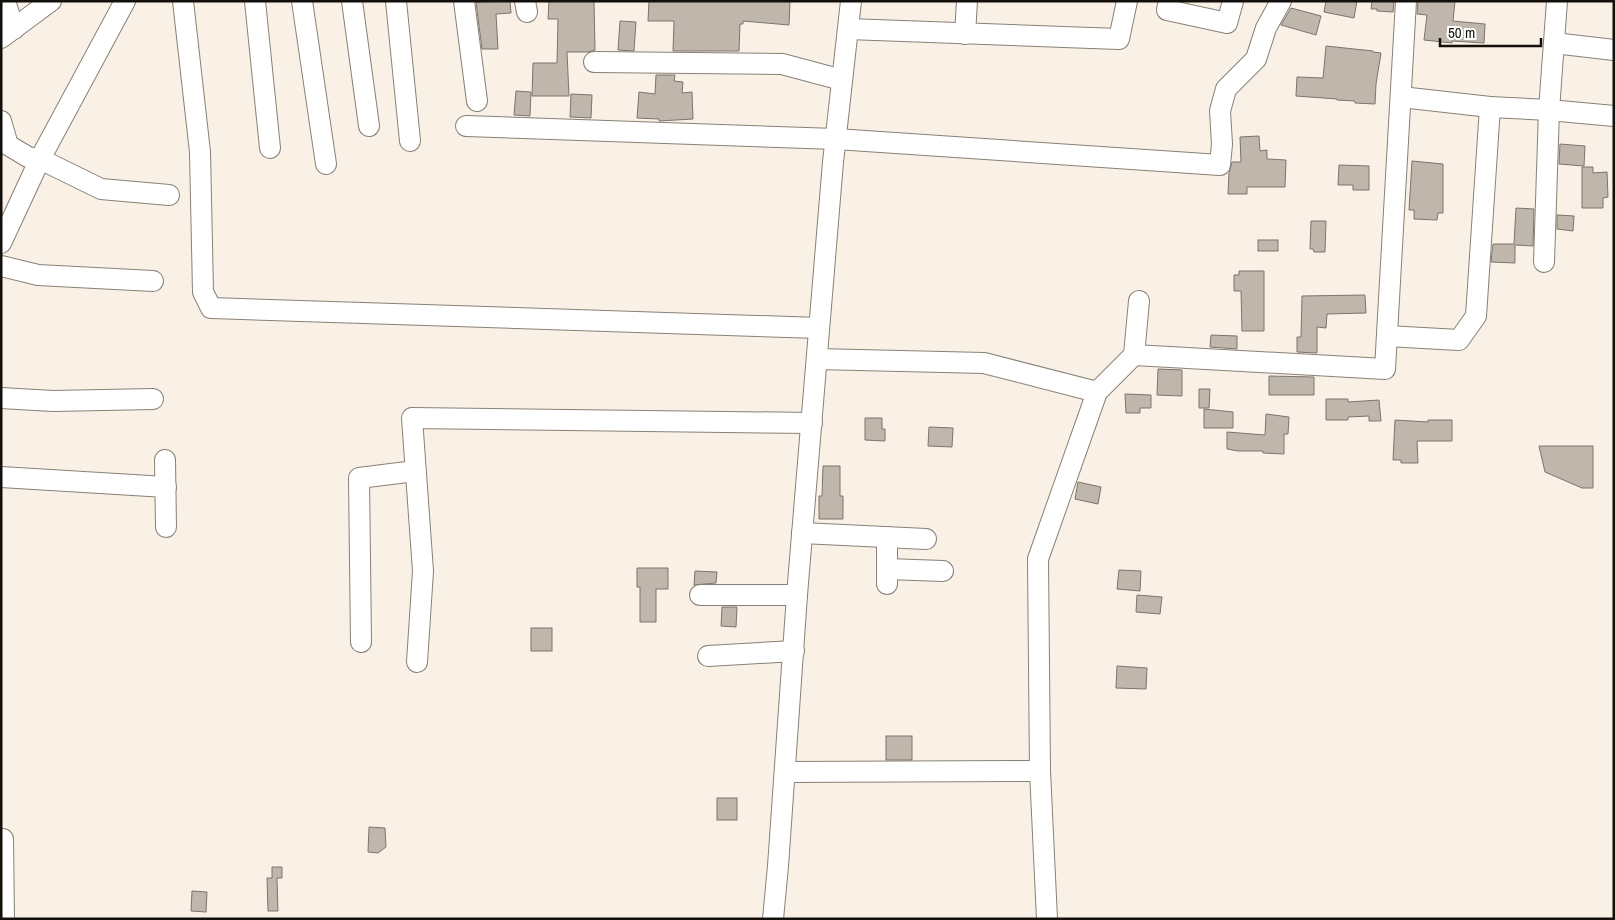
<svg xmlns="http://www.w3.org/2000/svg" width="1615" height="920" viewBox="0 0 1615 920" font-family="'Archivo Narrow',sans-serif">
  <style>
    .building { fill: #bfb6ac; stroke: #7c746b }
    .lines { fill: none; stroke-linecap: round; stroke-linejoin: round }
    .minor-casing { stroke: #888076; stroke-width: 22 }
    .minor { stroke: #fff; stroke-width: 20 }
  </style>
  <rect width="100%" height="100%" fill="#faf1e6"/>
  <g class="building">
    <polygon points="510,1 511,13 496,14 498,49 482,49 476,2"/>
    <polygon points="549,1 594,1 595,50 588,52 567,52 569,96 532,96 533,63 557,63 558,19 548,19"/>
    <polygon points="649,1 790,1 789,25 743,21 743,24 740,24 739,51 673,51 674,21 648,21"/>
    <polygon points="1326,1 1357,1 1354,18 1324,12"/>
    <polygon points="1372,1 1394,1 1393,12 1377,11 1377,9 1371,9"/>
    <polygon points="1418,1 1455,1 1453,21 1485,24 1484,43 1452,41 1452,43 1424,40 1427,15 1417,14"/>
    <polygon points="1291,8 1321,16 1316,35 1281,25"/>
    <polygon points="620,21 636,22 634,51 618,50"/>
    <polygon points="1326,46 1373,51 1373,52 1381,53 1376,84 1375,104 1355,103 1355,101 1337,100 1337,99 1296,96 1297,77 1323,78"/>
    <polygon points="656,75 675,75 674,81 683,82 682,93 692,92 693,119 659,121 659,119 637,118 639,92 655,94"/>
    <polygon points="516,91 531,92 530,116 514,115"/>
    <polygon points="571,94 592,95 591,118 570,117"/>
    <polygon points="1259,136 1260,151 1267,150 1267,159 1286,160 1285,187 1247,187 1247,194 1228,194 1229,173 1232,162 1241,162 1240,137"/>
    <polygon points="1560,144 1585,146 1584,166 1559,164"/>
    <polygon points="1412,161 1443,164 1443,213 1438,213 1437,220 1414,219 1414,210 1409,210"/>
    <polygon points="1339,165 1369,166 1369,190 1353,190 1353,185 1338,185"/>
    <polygon points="1582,167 1593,167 1593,173 1607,172 1608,197 1603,198 1603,208 1582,208"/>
    <polygon points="1516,208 1534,209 1533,246 1515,245 1515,263 1491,262 1493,244 1514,244"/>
    <polygon points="1557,215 1574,216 1573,231 1557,229"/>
    <polygon points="1311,221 1326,221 1325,252 1314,252 1313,249 1310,249"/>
    <rect x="1258" y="240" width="20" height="11"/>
    <polygon points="1239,271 1264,271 1264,331 1242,331 1241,291 1234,291 1234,275 1239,275"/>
    <polygon points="1365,295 1366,313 1327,314 1326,328 1317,327 1317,353 1297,352 1297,337 1301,337 1302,296"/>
    <polygon points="1211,335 1237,336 1237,349 1210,347"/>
    <polygon points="1158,369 1182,370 1182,396 1157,395"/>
    <polygon points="1269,376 1314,377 1314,395 1269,395"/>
    <polygon points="1199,389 1210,389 1209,408 1199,408"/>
    <polygon points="1125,394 1151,395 1151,408 1140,408 1140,413 1126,413"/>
    <polygon points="1326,399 1348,399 1348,402 1379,400 1381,421 1369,421 1369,416 1348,417 1348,420 1326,420"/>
    <polygon points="1204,409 1233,412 1233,428 1204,428"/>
    <polygon points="1266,414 1289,417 1288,434 1284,434 1284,454 1263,453 1263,451 1238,451 1227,449 1227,432 1265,435"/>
    <polygon points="865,418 882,418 882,429 885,429 885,441 865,440"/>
    <polygon points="1395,420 1428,422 1428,420 1452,420 1452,441 1417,441 1418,463 1401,463 1401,460 1393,460"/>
    <polygon points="929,427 953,428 952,447 928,446"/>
    <polygon points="1539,446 1593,446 1593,488 1582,488 1545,472"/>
    <polygon points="823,466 840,466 840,496 843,496 843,519 819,519 819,496 822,496"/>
    <polygon points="1078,482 1101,487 1098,504 1075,499"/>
    <polygon points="637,568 668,568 668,589 656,589 656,622 640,622 640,587 637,587"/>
    <polygon points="1119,570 1141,571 1140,591 1117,589"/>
    <polygon points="695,571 717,572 716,583 694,585"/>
    <polygon points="1137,595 1162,597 1160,614 1136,612"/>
    <polygon points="722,607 737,607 736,627 721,626"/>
    <rect x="531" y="628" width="21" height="23"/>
    <polygon points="1117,666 1147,668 1146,689 1116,688"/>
    <rect x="886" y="736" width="26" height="24"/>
    <rect x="717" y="798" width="20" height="22"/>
    <polygon points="369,827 385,828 386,847 378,853 368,852"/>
    <polygon points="272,867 282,867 282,878 277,878 278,911 268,911 267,878 272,878"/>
    <polygon points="192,891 207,892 206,912 191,911"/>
  </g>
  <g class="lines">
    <g class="minor-casing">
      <g id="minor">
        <polyline points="5,1 14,29"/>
        <polyline points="183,1 200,152 203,292 211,308 819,328"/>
        <polyline points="255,1 270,148"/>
        <polyline points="302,1 326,164"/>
        <polyline points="352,1 369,126"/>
        <polyline points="396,1 410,141"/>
        <polyline points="464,1 477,101"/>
        <polyline points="525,1 527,12"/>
        <polyline points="1169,1 1167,10 1227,23 1233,1"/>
        <polyline points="848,29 1119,39 1127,1"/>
        <polyline points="965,34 967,1"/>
        <polyline points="1,38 51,1"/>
        <polyline points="1554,43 1614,50"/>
        <polyline points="594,62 782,64 842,80"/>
        <polyline points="1401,97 1490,107 1549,110 1614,116"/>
        <polyline points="1,121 8,145 28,157 40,159 101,189 169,195"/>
        <polyline points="466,126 836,139 1220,165 1222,144 1220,111 1226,89 1256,59 1266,28 1281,1"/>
        <polyline points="1,243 40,159 125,1"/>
        <polyline points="1544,262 1549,110 1557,1"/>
        <polyline points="1,266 38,275 153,281"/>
        <polyline points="1387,336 1459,340 1476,316 1490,107"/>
        <polyline points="1134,355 1385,369 1406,1"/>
        <polyline points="817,359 984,363 1097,392"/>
        <polyline points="1,398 53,401 153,399"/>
        <polyline points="165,460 166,527"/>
        <polyline points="1,477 166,487"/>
        <polyline points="802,533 926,539"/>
        <polyline points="887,537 887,584"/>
        <polyline points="887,569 943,571"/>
        <polyline points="700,595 797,595"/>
        <polyline points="361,642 359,478 415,471"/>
        <polyline points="708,656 794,651"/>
        <polyline points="417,662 423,571 412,418 812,423"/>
        <polyline points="1040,771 1047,919"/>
        <polyline points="785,772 1040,771 1038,559 1097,392 1134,355 1139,301"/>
        <polyline points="1,839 3,839 4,919"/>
        <polyline points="773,919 778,866 797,595 833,162 851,1"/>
      </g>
    </g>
    <use href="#minor" class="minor"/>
  </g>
  <rect width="1615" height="920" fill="none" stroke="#13100c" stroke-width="5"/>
  <path d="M1440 38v8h101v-8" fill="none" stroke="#13100c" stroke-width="2.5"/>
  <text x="1448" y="38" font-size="15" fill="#13100c" stroke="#ffffff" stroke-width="4" paint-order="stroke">50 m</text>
</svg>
